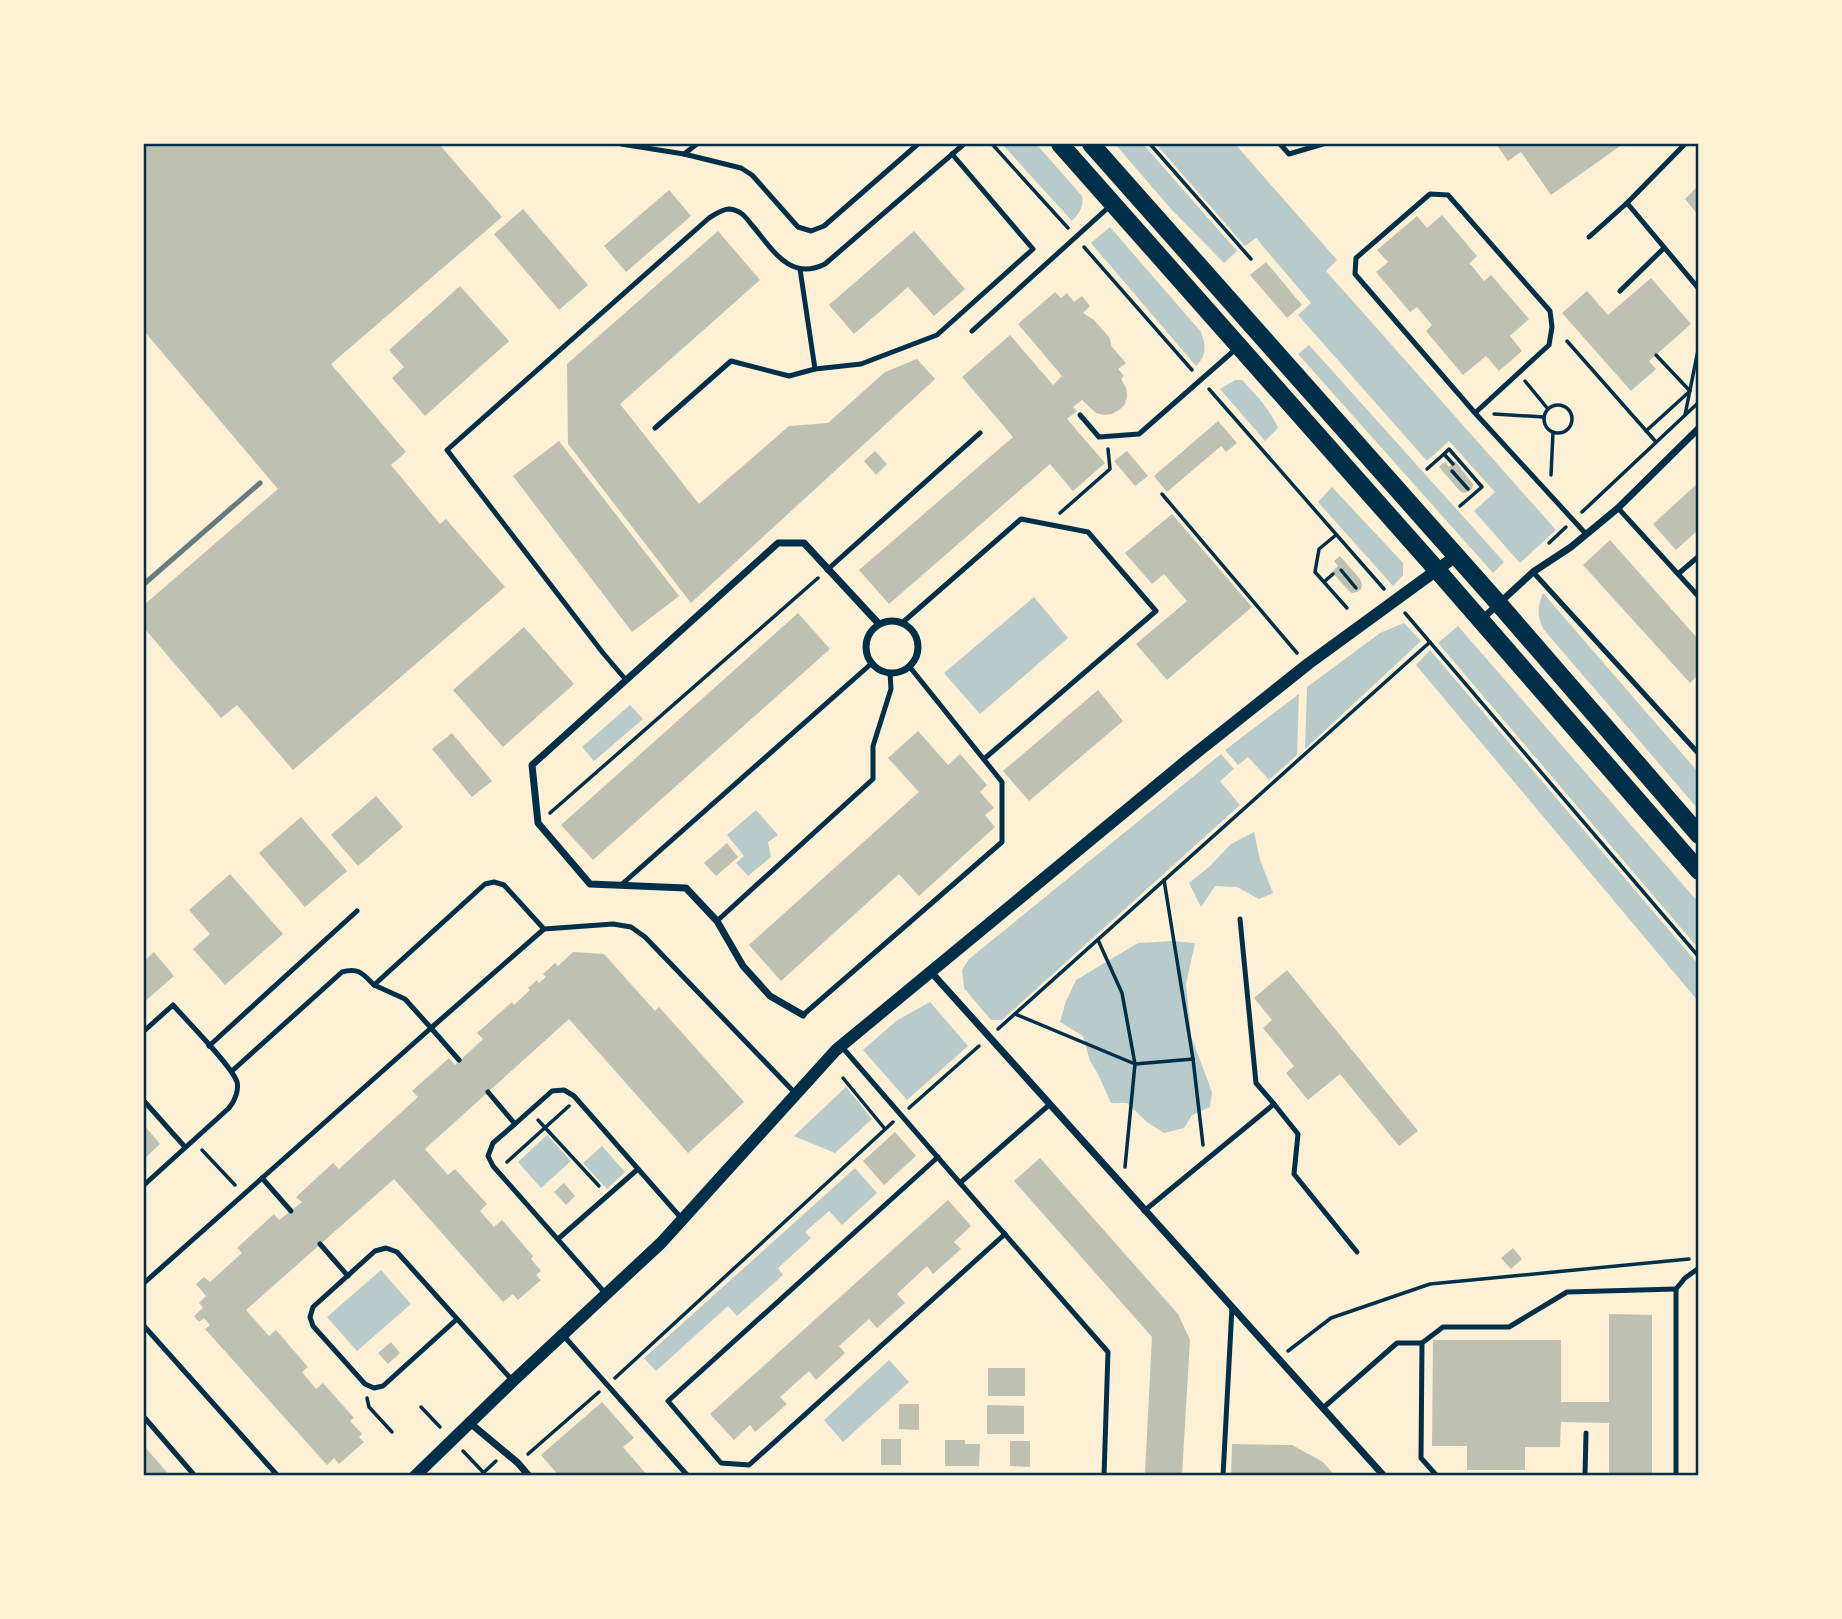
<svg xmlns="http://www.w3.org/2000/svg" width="1842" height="1619" viewBox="0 0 1842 1619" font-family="'Roboto Serif',serif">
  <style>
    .green { fill: #b9caca }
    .building { fill: #bec0b2 }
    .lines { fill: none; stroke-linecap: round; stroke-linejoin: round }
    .path { stroke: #003049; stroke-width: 3.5 }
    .service { stroke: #003049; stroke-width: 5 }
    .minor { stroke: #003049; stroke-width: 7 }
    .tertiary { stroke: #003049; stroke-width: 12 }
    .primary { stroke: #003049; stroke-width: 18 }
    .rail { stroke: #657d81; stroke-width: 5 }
    .neatline { fill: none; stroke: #003049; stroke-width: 2.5 }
  </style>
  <rect width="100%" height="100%" fill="#fdf0d5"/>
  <g class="green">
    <path d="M 1002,144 L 1030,144 L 1039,147 L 1082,196 C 1084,207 1079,213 1072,221 Z"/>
    <polygon points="1115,144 1143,144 1237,251 1224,263 1171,209"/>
    <polygon points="1156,144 1235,144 1337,260 1326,271 1556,530 1520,563 1474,511 1495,492 1449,441 1427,461 1298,315 1311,303 1256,238 1245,246"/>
    <path d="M 1110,227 L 1201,332 C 1206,346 1207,355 1196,366 L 1091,243 Z"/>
    <polygon points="1309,345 1504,562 1493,573 1298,354"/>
    <path d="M 1235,380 L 1242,380 C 1257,396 1269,408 1278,428 L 1265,441 L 1220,389 Z"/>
    <polygon points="1332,487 1403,563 1403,575 1393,586 1318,502"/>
    <path d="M 1543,593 L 1698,772 L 1698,809 L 1544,630 C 1537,617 1537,607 1543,593 Z"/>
    <polygon points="1034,597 1068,638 980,714 944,673"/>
    <polygon points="1404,623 1421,641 1305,749 1307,687 1380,633"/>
    <polygon points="1458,626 1698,902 1698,948 1438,643"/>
    <polygon points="1430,650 1698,964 1698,1001 1416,665"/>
    <polygon points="1299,694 1297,755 1269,780 1248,757 1238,765 1225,750"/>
    <polygon points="630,705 643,719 594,761 582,747"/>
    <polygon points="1221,754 1234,769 1220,781 1240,805 1002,1020 991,1020 964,988 962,970 969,959"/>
    <polygon points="756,810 778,835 768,842 771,857 748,876 736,863 744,856 727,835"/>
    <polygon points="1254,832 1260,860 1273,893 1259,899 1237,887 1215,886 1201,907 1189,883 1210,866 1231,844"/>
    <polygon points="1173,941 1195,943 1186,984 1191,1036 1212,1092 1210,1107 1192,1115 1184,1128 1164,1133 1147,1122 1127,1103 1111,1103 1098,1074 1090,1061 1083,1036 1060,1022 1066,1001 1076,980 1138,943"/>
    <polygon points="930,1002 968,1046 907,1100 863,1050 896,1021"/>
    <polygon points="846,1087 872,1119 835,1153 794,1136"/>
    <polygon points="547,1135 571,1161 541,1188 518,1162"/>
    <polygon points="602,1146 625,1172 607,1189 583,1163"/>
    <polygon points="855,1168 877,1193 842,1225 829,1211 805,1232 811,1238 778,1268 783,1275 737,1316 728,1306 656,1371 644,1358"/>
    <polygon points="381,1270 411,1304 357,1351 327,1317"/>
    <polygon points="889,1360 909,1382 843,1442 824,1420"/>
  </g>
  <g class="building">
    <polygon points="144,144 439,144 502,217 331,364 406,452 391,465 440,524 446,519 505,587 293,770 237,705 221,718 144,628 144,605 278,489 144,331"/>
    <polygon points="1496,144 1623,144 1551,195 1521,152 1508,161"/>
    <polygon points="1698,186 1698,215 1685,199"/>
    <polygon points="669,190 691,216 626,272 604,246"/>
    <polygon points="523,209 588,285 559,310 494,234"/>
    <polygon points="1442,215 1477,256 1469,264 1472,266 1484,281 1491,275 1529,319 1510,336 1522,351 1499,371 1486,356 1463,375 1426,331 1432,325 1417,307 1410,312 1376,272 1388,262 1377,250 1417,216 1427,228"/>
    <polygon points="718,231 760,280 620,404 699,504 789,426 828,423 885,372 917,359 935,379 691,603 568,444 567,364"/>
    <polygon points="914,231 965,289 934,316 908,287 854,334 829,305"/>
    <polygon points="1266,262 1302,305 1287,318 1250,275"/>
    <polygon points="1651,278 1691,324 1649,361 1656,369 1631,391 1562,313 1587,291 1608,315"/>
    <polygon points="460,286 509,341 425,416 392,378 404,367 389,350"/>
    <polygon points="1055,292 1061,298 1067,293 1074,302 1082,296 1090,306 1083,313 1094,320 1109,337 1112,347 1126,363 1118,369 1124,376 1121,379 1126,388 1127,396 1125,404 1119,410 1112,414 1104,415 1096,413 1082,400 1073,407 1077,411 1067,419 1105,463 1073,491 1050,464 889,604 859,570 1013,437 962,377 1010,335 1053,385 1062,376 1018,324"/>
    <polygon points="1218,421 1237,443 1226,452 1221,446 1167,492 1154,476"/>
    <polygon points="559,441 679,596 632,632 513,476"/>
    <polygon points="875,451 887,464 876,475 864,461"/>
    <polygon points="1127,451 1148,476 1135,486 1114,461"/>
    <polygon points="1455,461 1473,484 1472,489 1468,492 1463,493 1459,490 1439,467 1445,462 1449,467"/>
    <polygon points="1698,483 1698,530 1676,550 1653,524"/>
    <polygon points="1172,514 1252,607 1167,680 1136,644 1187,601 1164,574 1152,584 1125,553"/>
    <polygon points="1610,540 1698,639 1698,675 1690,683 1583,565"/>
    <polygon points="1340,556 1360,579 1362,584 1361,589 1357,592 1352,593 1348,590 1332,572 1338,566 1334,561"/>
    <polygon points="798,613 830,649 593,860 561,825"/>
    <polygon points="524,627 574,684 503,747 453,690"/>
    <polygon points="1098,690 1123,721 1029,801 1003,771"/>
    <polygon points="918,731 948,765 960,754 987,785 980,792 994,808 985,815 995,827 919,896 899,874 781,981 749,945 919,792 888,758"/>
    <polygon points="452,733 492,781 472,797 432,749"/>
    <polygon points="376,796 403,827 358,866 331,835"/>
    <polygon points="301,817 347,871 305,907 259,853"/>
    <polygon points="727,843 738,857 716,876 704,863"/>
    <polygon points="230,874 283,934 225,985 193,949 210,934 189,910"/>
    <polygon points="154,952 174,976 144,1002 144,961"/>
    <polygon points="573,952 604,954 655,1011 659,1007 744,1102 688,1153 569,1019 425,1149 448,1175 455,1169 487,1204 480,1211 494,1227 502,1220 533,1256 531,1259 541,1271 536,1275 541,1280 518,1300 513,1294 503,1302 394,1179 246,1310 269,1336 276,1330 308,1367 302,1372 316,1389 323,1383 354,1418 350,1421 362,1434 359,1437 364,1442 339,1464 334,1458 327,1465 205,1329 210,1325 204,1318 199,1322 194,1316 203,1308 199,1303 206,1296 196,1284 204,1277 210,1282 242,1253 237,1248 274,1214 279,1220 302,1202 296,1197 333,1163 339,1169 418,1097 412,1091 449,1058 455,1065 483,1039 477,1033 512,1002 514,1005 530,990 528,988 537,980 539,983 546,977 543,974 555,963 558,966"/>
    <polygon points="1287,970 1418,1131 1399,1146 1340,1074 1308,1100 1286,1073 1294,1066 1263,1028 1272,1020 1254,998"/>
    <polygon points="144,1125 160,1144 144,1159"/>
    <polygon points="895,1132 916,1156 884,1185 863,1161"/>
    <polygon points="1040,1158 1178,1314 1190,1340 1182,1475 1145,1473 1152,1337 1014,1181"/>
    <polygon points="564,1183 575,1196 566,1205 554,1192"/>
    <polygon points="948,1200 971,1226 954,1242 961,1249 933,1274 927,1266 897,1294 905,1303 877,1328 869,1319 839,1346 845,1353 816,1380 809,1371 780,1397 787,1404 755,1432 750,1425 734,1440 710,1414"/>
    <polygon points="1513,1248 1522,1259 1511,1269 1501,1258"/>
    <polygon points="1609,1314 1652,1315 1652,1476 1609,1476 1609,1423 1561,1422 1560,1447 1525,1447 1525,1470 1467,1470 1467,1446 1432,1446 1433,1340 1561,1340 1561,1402 1609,1402"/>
    <polygon points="391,1342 400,1353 388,1364 378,1353"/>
    <rect x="988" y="1368" width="37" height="28"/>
    <polygon points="602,1402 634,1438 623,1447 648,1476 559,1476 541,1455"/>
    <polygon points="899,1404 919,1404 919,1430 899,1429"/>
    <polygon points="987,1405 1024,1406 1024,1434 987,1434"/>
    <rect x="881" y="1439" width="20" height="26"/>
    <polygon points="945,1440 965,1440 965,1444 980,1444 979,1466 945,1466"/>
    <polygon points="1010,1441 1030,1441 1030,1467 1010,1466"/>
    <polygon points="1232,1444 1292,1445 1323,1462 1335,1476 1231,1476"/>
    <polygon points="144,1446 159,1463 170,1476 144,1476"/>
  </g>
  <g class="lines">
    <g class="path">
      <polyline points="992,144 1068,228"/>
      <polyline points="1150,144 1251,259"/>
      <polyline points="1084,247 1192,370"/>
      <polyline points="1567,341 1656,442"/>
      <polyline points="1525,381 1548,409"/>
      <polyline points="1209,389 1384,589"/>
      <circle cx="1558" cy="419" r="14"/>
      <polyline points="1494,414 1544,417"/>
      <polyline points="1685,415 1699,345"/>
      <polyline points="1646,431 1690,391 1656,355"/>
      <polyline points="1444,454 1449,449 1482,487 1460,506"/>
      <polyline points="1427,469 1444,454 1453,464"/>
      <polyline points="1452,471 1468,489"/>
      <polyline points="1551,475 1553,432"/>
      <polyline points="1162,494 1297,653"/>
      <polyline points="1582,512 1699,402"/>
      <polyline points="1060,513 1110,469 1108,449"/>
      <polyline points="1336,535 1319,549 1315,572 1347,608"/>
      <polyline points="1549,543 1566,527"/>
      <polyline points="1341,570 1356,588"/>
      <polyline points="1325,581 1333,574"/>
      <polyline points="1405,613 1699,957"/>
      <polyline points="550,813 818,578"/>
      <polyline points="1164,880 1193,1059 1203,1145"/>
      <polyline points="1098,940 1122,993 1135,1064 1193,1059"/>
      <polyline points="1015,1014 1135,1064 1125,1167"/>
      <polyline points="998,1029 1430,642"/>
      <polyline points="843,1078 885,1129"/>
      <polyline points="909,1108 979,1046"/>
      <polyline points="538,1120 599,1186"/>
      <polyline points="202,1150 235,1185"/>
      <polyline points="507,1162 569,1106"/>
      <polyline points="1288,1351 1331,1318 1430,1284 1689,1259"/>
      <polyline points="615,1378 893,1122"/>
      <polyline points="367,1398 369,1407 392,1432"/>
      <polyline points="421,1407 440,1427"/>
      <polyline points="463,1451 483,1472"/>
      <polyline points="528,1454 599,1392"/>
      <polyline points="480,1476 496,1461"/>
    </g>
    <g class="service">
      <polyline points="621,144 684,154 741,168 752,175 798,227 811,231 824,226 918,144"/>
      <polyline points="1280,144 1289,154 1323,144"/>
      <polyline points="1685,144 1627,203 1699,289"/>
      <polyline points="684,154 697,144"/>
      <polyline points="1589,237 1627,203"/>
      <polyline points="1620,291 1664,248"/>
      <polyline points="972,331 1110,206"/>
      <polyline points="815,369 861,364 937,335 1033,249 952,154"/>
      <polyline points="1475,413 1355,274 1356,258 1430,194 1448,195 1550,311 1552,327 1549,345 1475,413 1586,534"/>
      <polyline points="1080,415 1099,437 1139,434 1237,348"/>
      <polyline points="655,428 731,361 789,376 815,369 800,269"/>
      <polyline points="1618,508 1699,597"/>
      <polyline points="827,570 980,433"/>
      <polyline points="1533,572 1699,754"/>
      <polyline points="1678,574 1699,556"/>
      <polyline points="902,623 1021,519 1088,532 1156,611 984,759"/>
      <path d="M 626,680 L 603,653 L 447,450 L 709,218 C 716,214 722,209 729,209 C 740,210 745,216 751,224 C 772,248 789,282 825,264 L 964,144"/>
      <polyline points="621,885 872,663"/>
      <polyline points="717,921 873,779 873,746 891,689 890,673"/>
      <polyline points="374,985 405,999 431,1028 544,929 613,924 631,927 645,937 795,1093"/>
      <polyline points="803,1015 1002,842 1002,782 909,666"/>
      <path d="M 144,1031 L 173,1005 C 186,1020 233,1067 237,1082 C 239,1090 235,1101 229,1108 L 144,1185"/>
      <polyline points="209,1046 357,911"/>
      <polyline points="842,1047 960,1183 1049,1105"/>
      <path d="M 232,1071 L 342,972 C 359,967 363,974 374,985 L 485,884 L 494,882 L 504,885 L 544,929"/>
      <polyline points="488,1092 515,1124 493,1143 488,1156 493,1166 606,1294"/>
      <polyline points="144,1101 185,1147"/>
      <polyline points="1274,1104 1298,1134 1294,1174 1357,1252"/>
      <polyline points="515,1124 552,1091 564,1090 574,1096 682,1219"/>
      <polyline points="938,1157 668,1401 721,1463 749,1465 1005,1234"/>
      <polyline points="262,1178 291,1211"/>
      <polyline points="960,1183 1108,1352 1104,1476"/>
      <polyline points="1144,1211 1274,1104 1256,1083 1240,919"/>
      <polyline points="558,1239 638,1169"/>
      <polyline points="320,1244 348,1276"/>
      <polyline points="144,1283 431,1028 459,1060"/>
      <polyline points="457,1319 383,1386 374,1388 365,1384 313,1326 310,1317 313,1307 375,1251 386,1248 397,1252 513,1381"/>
      <polyline points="144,1326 278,1476"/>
      <polyline points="563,1335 688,1476"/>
      <polyline points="1323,1408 1397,1343 1422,1343"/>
      <polyline points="144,1417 195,1476"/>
      <polyline points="1223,1476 1232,1307"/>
      <polyline points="1437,1476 1421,1458 1422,1343 1443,1327 1509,1327 1567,1292 1676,1289"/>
      <polyline points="1585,1476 1586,1433"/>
      <polyline points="1676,1476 1676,1289 1685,1278 1699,1268"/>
    </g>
    <g class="minor">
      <polyline points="1482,619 1533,572 1571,547 1618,508 1699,428"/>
      <circle cx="892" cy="647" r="26"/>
      <polyline points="931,972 1384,1476"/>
      <polyline points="803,1015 770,996 743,966 717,921 686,888 590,884 538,823 532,765 778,543 804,543 879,624"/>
      <polyline points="470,1423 518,1463 529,1476"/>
    </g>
    <polyline class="tertiary" points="415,1476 513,1381 661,1243 836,1050 1186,761 1308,664 1456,556"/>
    <g class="primary">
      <polyline points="1060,144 1437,570 1699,871"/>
      <polyline points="1091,144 1499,604 1699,835"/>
    </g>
    <polyline class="rail" points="144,584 260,483"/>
  </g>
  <rect width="1842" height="1619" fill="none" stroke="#fdf0d5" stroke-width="290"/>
  <rect x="145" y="145" width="1552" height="1329" class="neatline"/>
</svg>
